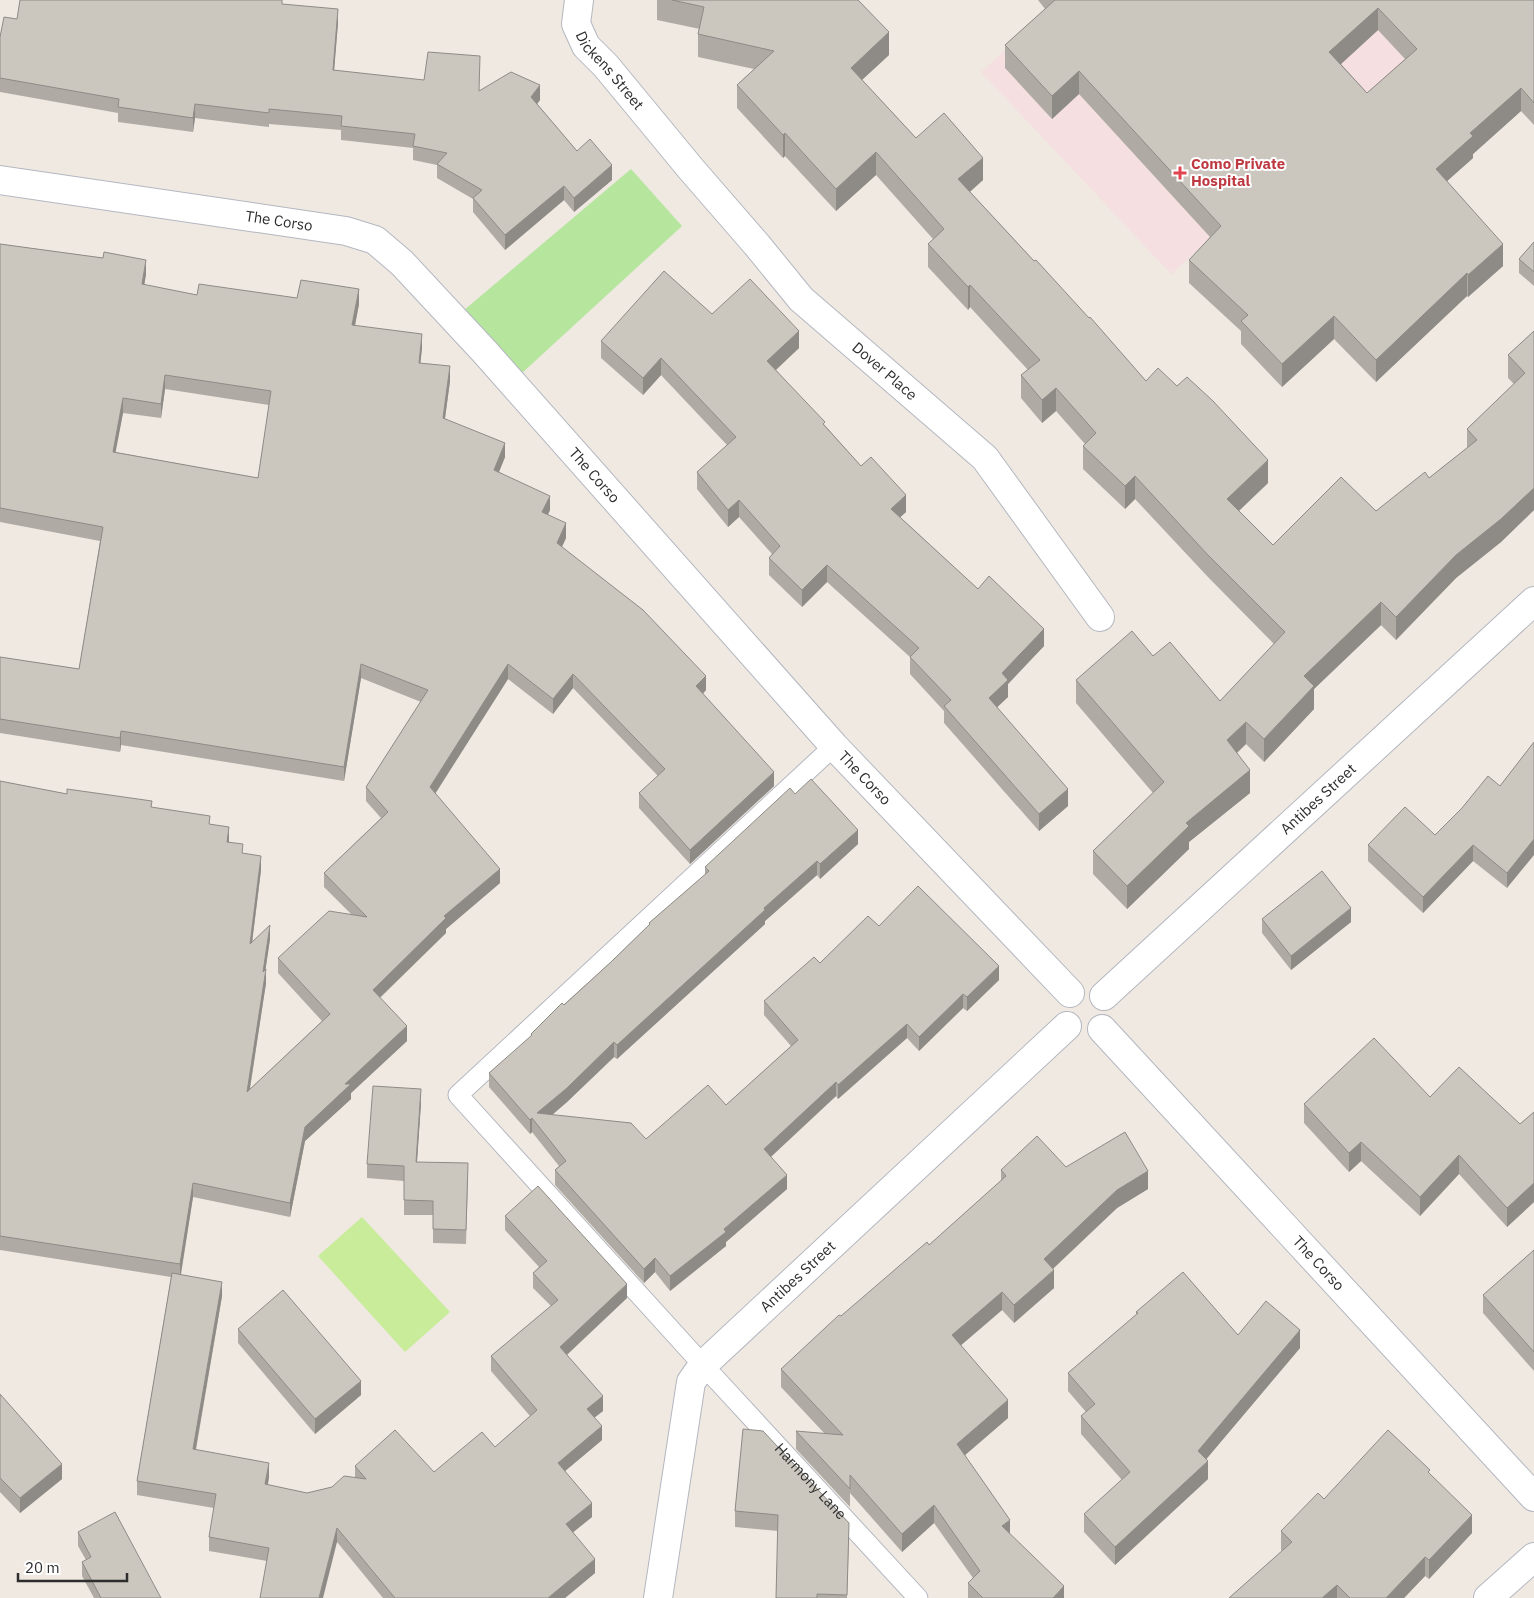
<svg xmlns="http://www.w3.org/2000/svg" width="1534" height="1598" viewBox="0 0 1534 1598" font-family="'IBM Plex Sans',sans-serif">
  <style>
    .medical { fill: #f5dfe0 }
    .green { fill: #b6e59e }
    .pitch { fill: #c9ec9a }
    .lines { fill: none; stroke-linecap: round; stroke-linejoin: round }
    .service-casing { stroke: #b4b7c1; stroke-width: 21 }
    .minor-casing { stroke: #b4b7c1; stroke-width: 30 }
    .service { stroke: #fff; stroke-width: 19 }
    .minor { stroke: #fff; stroke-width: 28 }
    .wall { fill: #afaba4; fill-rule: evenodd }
    .shaded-wall { fill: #8e8b86 }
    .building { fill: #cbc7bf; stroke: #8e8b86; fill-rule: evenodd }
    .health-dot { fill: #e0444e; stroke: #fff; stroke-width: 2 }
    .labels { text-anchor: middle; stroke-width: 4; stroke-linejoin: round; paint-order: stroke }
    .street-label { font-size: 15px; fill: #2e2e2e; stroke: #fff }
    .health-label { font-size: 15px; font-weight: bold; fill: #be3a42; stroke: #fff; text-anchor: start }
  </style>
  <rect width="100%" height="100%" fill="#efe9e1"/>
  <polygon class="medical" points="1060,0 1477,0 1171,274 981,72"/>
  <polygon class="green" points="631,169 682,226 521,374 463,311"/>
  <polygon class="pitch" points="362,1217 450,1312 405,1352 318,1256"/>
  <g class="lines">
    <g class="service-casing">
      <g id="service">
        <path id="s1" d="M 834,746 L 458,1095 L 703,1365 L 918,1598"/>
      </g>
    </g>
    <g class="minor-casing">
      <g id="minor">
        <path id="s2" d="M 579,0 L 576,24 L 586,46 L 606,66 L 691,169 L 757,245 L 801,299 L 985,458 L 1100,617"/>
        <path id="s3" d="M 0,180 L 346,231 L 375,240 L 402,263 L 484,351 L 834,746 L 1070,993"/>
        <path id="s4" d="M 1104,996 L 1534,601"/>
        <path id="s5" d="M 1102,1029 L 1534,1497"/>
        <path id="s6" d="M 658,1598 L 691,1382 L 703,1365 L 1067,1026"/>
        <polyline points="1488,1598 1534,1557"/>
      </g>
    </g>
    <use href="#service" class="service"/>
    <use href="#minor" class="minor"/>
  </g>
  <g class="wall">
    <polygon points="657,0 858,0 889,55 862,80 916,138 983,180 970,192 1146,381 1268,483 1239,511 1273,545 1376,511 1429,478 1467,448 1467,429 1514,384 1508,378 1508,355 1534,331 1534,510 1501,542 1456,578 1396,640 1381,625 1314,689 1314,709 1264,762 1246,744 1237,753 1250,793 1189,842 1189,849 1127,909 1093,874 1093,851 1153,793 1076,703 1076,680 1153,656 1220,701 1274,644 1207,576 1135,499 1125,509 1083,469 1083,446 1085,444 1056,411 1042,423 1021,398 1021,375 1028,370 970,307 968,310 928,267 928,244 933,239 876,175 836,211 785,156 783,158 737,108 737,85 754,69 698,57 698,34 700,29 657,20"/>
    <path d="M 1038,0 L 1534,0 L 1534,125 L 1521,111 L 1473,154 L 1473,158 L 1447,181 L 1503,266 L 1468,297 L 1467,296 L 1376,382 L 1334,339 L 1282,387 L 1241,344 L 1241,331 L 1189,283 L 1189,260 L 1210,237 L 1079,94 L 1052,119 L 1005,68 L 1005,45 L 1045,9 ZM 1378,30 L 1405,59 L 1367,93 L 1341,64 Z"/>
    <polygon points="282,4 338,23 334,70 540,100 537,104 577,151 612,180 574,212 564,200 505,250 473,212 473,199 437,178 437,165 413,160 413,148 341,140 341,130 269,124 269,127 195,118 193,132 118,122 118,113 0,92 0,37 17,19"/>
    <polygon points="1534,242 1534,286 1519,273 1519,259"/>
    <path d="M 0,244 L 103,258 L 146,274 L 144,285 L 197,295 L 297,298 L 359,304 L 355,326 L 422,348 L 420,363 L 450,381 L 445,419 L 505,457 L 499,472 L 550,510 L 548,515 L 566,538 L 562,547 L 706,690 L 703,694 L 774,786 L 690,864 L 639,808 L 639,793 L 658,776 L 573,688 L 553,714 L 508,679 L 435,793 L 500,883 L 446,929 L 446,933 L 380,998 L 407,1041 L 351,1093 L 351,1099 L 305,1141 L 290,1217 L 193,1197 L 181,1275 L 222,1296 L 196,1450 L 269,1477 L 268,1485 L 307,1493 L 332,1487 L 355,1477 L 355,1466 L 434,1472 L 495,1447 L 530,1416 L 491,1371 L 491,1356 L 551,1306 L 533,1288 L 533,1273 L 539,1267 L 505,1230 L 505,1216 L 627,1298 L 567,1355 L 603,1411 L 594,1418 L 602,1440 L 565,1471 L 592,1517 L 573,1532 L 595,1573 L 565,1598 L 383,1598 L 337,1542 L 267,1561 L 209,1551 L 209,1537 L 214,1508 L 137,1495 L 137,1481 L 171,1277 L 0,1250 L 0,781 L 67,794 L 152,808 L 210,824 L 229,842 L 243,854 L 261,870 L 252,942 L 270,939 L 265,970 L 266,983 L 250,1089 L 322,1021 L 278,973 L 278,958 L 351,914 L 324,887 L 324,873 L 381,818 L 366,801 L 366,787 L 421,702 L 361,678 L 344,781 L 121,745 L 120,752 L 0,733 L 0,657 L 79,669 L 100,541 L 0,522 ZM 165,389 L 269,405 L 258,478 L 115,452 L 123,413 L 161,418 Z"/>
    <polygon points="712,314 799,348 776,370 861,466 906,512 900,517 978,589 1044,646 1008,684 1008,697 997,707 1068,806 1039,831 944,723 944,711 910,674 910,657 827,582 802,607 769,575 769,558 772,554 739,517 728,527 697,489 697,472 727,445 661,375 643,395 601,358 601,341"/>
    <polygon points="1534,742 1507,888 1473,861 1423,913 1368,861 1368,845 1435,835 1500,786"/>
    <polygon points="795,794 858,844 820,879 817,875 765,921 765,924 617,1059 614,1057 567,1102 552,1115 646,1139 726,1105 791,1046 764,1015 764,1001 820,963 879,926 999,980 967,1011 963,1008 919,1051 907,1038 838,1099 836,1096 771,1157 787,1189 726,1242 726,1246 670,1291 655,1272 644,1283 555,1185 555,1170 559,1166 532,1132 530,1134 489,1087 489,1073 531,1037 531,1034 612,961 649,925 649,923 705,875 705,867"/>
    <polygon points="1262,919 1351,922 1291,970 1262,933"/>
    <polygon points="1430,1097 1520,1124 1534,1112 1534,1202 1507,1227 1459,1174 1420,1216 1361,1161 1349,1172 1304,1123 1304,1104"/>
    <polygon points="421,1103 417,1162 468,1178 466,1244 433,1243 433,1215 404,1215 404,1181 367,1178 367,1164"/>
    <polygon points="1066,1167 1148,1189 1117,1208 1053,1269 1054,1288 1014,1323 1002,1310 961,1345 1008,1418 965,1455 1010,1534 1064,1598 968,1598 968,1583 973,1578 934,1523 902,1552 850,1493 850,1507 796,1449 796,1431 825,1434 781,1387 781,1369 841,1316 929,1245 1001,1181 1001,1170"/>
    <polygon points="1534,1250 1534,1371 1483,1313 1483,1295"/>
    <polygon points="1136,1312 1238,1335 1300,1348 1206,1459 1208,1479 1115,1565 1084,1532 1084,1514 1122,1480 1081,1434 1081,1416 1086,1412 1068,1391 1068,1373 1136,1315"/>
    <polygon points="238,1329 361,1395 315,1434 238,1343"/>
    <polygon points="0,1394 62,1479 20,1513 0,1492"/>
    <polygon points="743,1429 849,1540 847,1598 776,1598 778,1531 735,1527 735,1511"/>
    <polygon points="1430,1474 1472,1533 1429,1579 1425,1576 1404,1598 1229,1598 1282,1551 1281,1550 1281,1531 1324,1499"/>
    <polygon points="78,1532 161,1598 94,1598 82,1576 82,1562 86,1560 78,1546"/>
  </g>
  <g class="shaded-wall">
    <polygon points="1378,8 1378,30 1329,75 1329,52"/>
    <polygon points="338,9 338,23 333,84 333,70"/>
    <polygon points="889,32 889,55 851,90 851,68"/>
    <polygon points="1079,71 1079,94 1052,119 1052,96"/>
    <polygon points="540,85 540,100 531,112 531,97"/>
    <polygon points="1521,88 1521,111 1473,154 1473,158 1436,191 1436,169 1470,133"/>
    <polygon points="195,104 195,118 193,132 193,118"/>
    <polygon points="785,133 785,156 783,158 783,135"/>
    <polygon points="876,152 876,175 836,211 836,189"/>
    <polygon points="983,158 983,180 958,202 958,179"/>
    <polygon points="612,165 612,180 574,212 574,198"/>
    <polygon points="564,186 564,200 505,250 505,235"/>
    <polygon points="1503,244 1503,266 1468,297 1468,275"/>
    <polygon points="146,260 146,274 142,299 142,284"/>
    <polygon points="1467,273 1467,296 1376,382 1376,360"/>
    <polygon points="970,285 970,307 968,310 968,287"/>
    <polygon points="359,289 359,304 352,340 352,325"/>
    <polygon points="1334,316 1334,339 1282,387 1282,364"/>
    <polygon points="799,331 799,348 767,378 767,361"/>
    <polygon points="422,334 422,348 419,377 419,363"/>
    <polygon points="661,358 661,375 643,395 643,378"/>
    <polygon points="450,366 450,381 443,432 443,418"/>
    <polygon points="165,375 165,389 161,418 161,404"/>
    <polygon points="1056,388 1056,411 1042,423 1042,400"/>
    <polygon points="123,398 123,413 113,466 113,452"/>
    <polygon points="505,443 505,457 494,484 494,470"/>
    <polygon points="1268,460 1268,483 1227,522 1227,499"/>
    <polygon points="1135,476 1135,499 1125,509 1125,486"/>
    <polygon points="1534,488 1534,510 1501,542 1456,578 1396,640 1396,617 1456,555"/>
    <polygon points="906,495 906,512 891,526 891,509"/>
    <polygon points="550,496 550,510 542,526 542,512"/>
    <polygon points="739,500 739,517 728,527 728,510"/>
    <polygon points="566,523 566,538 557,557 557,543"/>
    <polygon points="827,565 827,582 802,607 802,590"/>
    <polygon points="1381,602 1381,625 1314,689 1314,709 1264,762 1264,739 1304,676"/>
    <polygon points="1044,629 1044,646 1008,684 1008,697 989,715 989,698 1002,673"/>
    <polygon points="361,664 361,678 344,781 344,767"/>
    <polygon points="508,664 508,679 430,802 430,787"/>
    <polygon points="573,674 573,688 553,714 553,699"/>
    <polygon points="706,676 706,690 696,700 696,686"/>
    <polygon points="1246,722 1246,744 1227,762 1227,740"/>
    <polygon points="121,731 121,745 120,752 120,738"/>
    <polygon points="1250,770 1250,793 1189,842 1189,849 1127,909 1127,886 1186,823"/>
    <polygon points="774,772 774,786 690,864 690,850"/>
    <polygon points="1068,789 1068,806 1039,831 1039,814"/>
    <polygon points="229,827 229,841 227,856 227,842"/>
    <polygon points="858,830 858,844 820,879 820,864"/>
    <polygon points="1534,839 1534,855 1507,888 1507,873"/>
    <polygon points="1473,845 1473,861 1423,913 1423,897"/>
    <polygon points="261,856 261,870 250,959 250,944"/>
    <polygon points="817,861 817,875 765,921 765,924 617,1059 617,1045 764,908"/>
    <polygon points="500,869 500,883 446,929 446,933 373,1004 373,990 444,916"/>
    <polygon points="1351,908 1351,922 1291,970 1291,956"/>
    <polygon points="270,925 270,939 263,987 263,972"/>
    <polygon points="999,966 999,980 967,1011 967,997"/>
    <polygon points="266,969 266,983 247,1106 247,1092"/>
    <polygon points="963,994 963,1008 919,1051 919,1037"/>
    <polygon points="907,1024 907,1038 838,1099 838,1085"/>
    <polygon points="407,1026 407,1041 351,1093 351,1099 305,1141 290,1217 290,1203 305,1127 345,1084"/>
    <polygon points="614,1042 614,1057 567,1102 539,1126 537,1113"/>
    <polygon points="836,1082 836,1096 764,1163 764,1149"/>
    <polygon points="421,1089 421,1103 416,1176 416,1162"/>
    <polygon points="532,1118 532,1132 530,1134 530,1120"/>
    <polygon points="1361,1142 1361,1161 1349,1172 1349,1153"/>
    <polygon points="1459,1155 1459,1174 1420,1216 1420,1197"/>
    <polygon points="1148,1171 1148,1189 1117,1208 1044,1277 1044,1259 1117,1190"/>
    <polygon points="787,1175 787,1189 726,1242 726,1246 670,1291 670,1276"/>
    <polygon points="193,1183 193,1197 180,1278 180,1264"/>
    <polygon points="1534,1183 1534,1202 1507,1227 1507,1208"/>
    <polygon points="655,1258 655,1272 644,1283 644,1269"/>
    <polygon points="1054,1270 1054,1288 1014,1323 1014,1305"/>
    <polygon points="222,1282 222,1296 193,1464 193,1449"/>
    <polygon points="627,1284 627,1298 560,1361 560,1347"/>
    <polygon points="1002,1292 1002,1310 952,1353 952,1335"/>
    <polygon points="1300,1330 1300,1348 1198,1469 1198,1451"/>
    <polygon points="361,1381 361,1395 315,1434 315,1419"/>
    <polygon points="603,1396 603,1411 587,1423 587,1409"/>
    <polygon points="1008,1400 1008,1418 957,1462 957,1444"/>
    <polygon points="602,1426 602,1440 558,1477 558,1463"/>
    <polygon points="1208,1461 1208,1479 1115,1565 1115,1547"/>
    <polygon points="269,1463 269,1477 265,1499 265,1484"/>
    <polygon points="62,1464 62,1479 20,1513 20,1498"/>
    <polygon points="592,1503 592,1517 566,1538 566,1524"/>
    <polygon points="934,1505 934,1523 902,1552 902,1534"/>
    <polygon points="1472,1515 1472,1533 1429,1579 1429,1560"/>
    <polygon points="1010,1520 1010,1538 1002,1526"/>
    <polygon points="337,1528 337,1542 323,1598 319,1598"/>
    <polygon points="1425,1557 1425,1576 1404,1598 1386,1598"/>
    <polygon points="595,1559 595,1573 565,1598 548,1598"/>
    <polygon points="1337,1585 1337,1598 1322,1598"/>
    <polygon points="1064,1586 1064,1598 1053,1598"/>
  </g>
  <g class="building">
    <polygon points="20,0 282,0 282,4 338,9 333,70 424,80 428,52 480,56 479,91 511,72 540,85 531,97 577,151 590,139 612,165 574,198 564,186 505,235 473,198 482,190 437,164 447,153 413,146 415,134 341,126 342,116 269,109 269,113 195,104 193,118 118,107 119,99 0,78 0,37 4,17 17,19"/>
    <polygon points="672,0 858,0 889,32 851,68 916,138 944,113 983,158 958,179 1034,261 1036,260 1089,318 1090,317 1146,381 1158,368 1177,386 1187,377 1213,401 1268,460 1227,499 1273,545 1341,477 1376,511 1425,472 1429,478 1477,440 1467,429 1525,373 1508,355 1534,331 1534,488 1501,519 1456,555 1396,617 1381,602 1304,676 1314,686 1264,739 1246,722 1227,740 1250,770 1186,823 1189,826 1127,886 1093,851 1164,782 1076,680 1132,631 1153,656 1170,642 1220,701 1285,632 1207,554 1135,476 1125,486 1083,446 1096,433 1056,388 1042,400 1021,375 1040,360 970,285 968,287 928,244 944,229 876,152 836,189 785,133 783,135 737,85 774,51 698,34 704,7"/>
    <path d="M 1055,0 L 1534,0 L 1534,103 L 1521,88 L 1470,133 L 1473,136 L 1436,169 L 1503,244 L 1468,275 L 1467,273 L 1376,360 L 1334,316 L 1282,364 L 1241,321 L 1248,315 L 1189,260 L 1221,226 L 1079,71 L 1052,96 L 1005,45 ZM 1378,8 L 1417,49 L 1367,93 L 1329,52 Z"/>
    <polygon points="1534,242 1534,272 1519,259"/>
    <path d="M 0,244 L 103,258 L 104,252 L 146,260 L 142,284 L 197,295 L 199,284 L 297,298 L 301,280 L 359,289 L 352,325 L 422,334 L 419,363 L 450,366 L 443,418 L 505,443 L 494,470 L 550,496 L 542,512 L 566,523 L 557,543 L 643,610 L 706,676 L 696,686 L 774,772 L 690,850 L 639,793 L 665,769 L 573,674 L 553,699 L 508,664 L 430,787 L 500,869 L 444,916 L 446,918 L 373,990 L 407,1026 L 345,1084 L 351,1084 L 305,1127 L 290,1203 L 193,1183 L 180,1264 L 0,1236 L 0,781 L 67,794 L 67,789 L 152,801 L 151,807 L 210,816 L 209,824 L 229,827 L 227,842 L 243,844 L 242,853 L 261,856 L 250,944 L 270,925 L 263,972 L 266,969 L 247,1092 L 330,1014 L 278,958 L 329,911 L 367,917 L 324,873 L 388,812 L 366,787 L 428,690 L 361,664 L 344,767 L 121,731 L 120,738 L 0,719 L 0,657 L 79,669 L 103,527 L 0,508 ZM 165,375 L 271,391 L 258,478 L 113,452 L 123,398 L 161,404 Z"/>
    <polygon points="664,271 712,314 750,279 799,331 767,361 825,422 823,424 861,466 871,457 906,495 891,509 978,589 989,576 1044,629 1002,673 1008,680 989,698 1068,789 1039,814 944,706 951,700 910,657 919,648 827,565 802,590 769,558 780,546 739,500 728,510 697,472 736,437 661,358 643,378 601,341"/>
    <polygon points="1534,742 1534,839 1507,873 1473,845 1423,897 1368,845 1405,807 1435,835 1462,808 1488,776 1500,786"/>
    <polygon points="811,779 858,830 820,864 817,861 764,908 765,910 617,1045 614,1042 567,1088 537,1113 631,1123 646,1139 708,1085 726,1105 798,1040 764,1001 814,957 820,963 868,916 879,926 918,886 999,966 967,997 963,994 919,1037 907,1024 838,1085 836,1082 764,1149 787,1175 724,1229 726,1232 670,1276 655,1258 644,1269 555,1170 566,1161 532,1118 530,1120 489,1073 532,1035 531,1034 562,1003 564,1005 612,961 650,924 649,923 709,871 705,867 790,788 795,794"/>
    <polygon points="1322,871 1351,908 1291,956 1262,919"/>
    <polygon points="1374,1038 1430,1097 1459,1067 1520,1124 1534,1112 1534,1183 1507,1208 1459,1155 1420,1197 1361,1142 1349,1153 1304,1104"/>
    <polygon points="373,1086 421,1089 416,1162 468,1163 466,1230 433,1229 433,1201 404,1200 404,1166 367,1164"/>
    <polygon points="1125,1132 1148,1171 1117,1190 1044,1259 1054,1270 1014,1305 1002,1292 952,1335 1008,1400 957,1444 1010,1520 1002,1526 1064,1586 1053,1598 983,1598 968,1583 980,1571 934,1505 902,1534 850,1475 850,1489 796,1431 843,1435 781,1369 839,1315 841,1316 927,1242 929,1245 1006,1176 1001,1170 1037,1136 1066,1167"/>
    <polygon points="538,1186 627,1284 560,1347 603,1396 587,1409 602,1426 558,1463 592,1503 566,1524 595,1559 548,1598 395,1598 337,1528 319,1598 260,1598 269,1548 209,1537 216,1494 137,1481 172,1273 222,1282 193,1449 269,1463 265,1484 307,1493 332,1487 344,1476 366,1479 355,1466 395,1430 434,1472 482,1432 495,1447 537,1410 491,1356 558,1300 533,1273 547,1261 505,1216"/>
    <polygon points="1534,1250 1534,1352 1483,1295"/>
    <polygon points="1183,1272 1238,1335 1266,1301 1300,1330 1198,1451 1208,1461 1115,1547 1084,1514 1130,1472 1081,1416 1095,1404 1068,1373 1138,1313 1136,1312"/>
    <polygon points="283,1290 361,1381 315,1419 238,1329"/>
    <polygon points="0,1394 62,1464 20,1498 0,1478"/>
    <polygon points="743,1429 763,1431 849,1523 847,1595 817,1594 817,1598 776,1598 778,1515 735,1511"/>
    <polygon points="1388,1430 1430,1470 1428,1472 1472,1515 1429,1560 1425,1557 1386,1598 1350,1598 1337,1585 1322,1598 1229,1598 1292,1542 1281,1531 1318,1493 1324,1499"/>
    <polygon points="115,1512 161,1598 101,1598 82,1562 91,1557 78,1532"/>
  </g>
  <path class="health-dot" d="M1177.5 165.5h5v5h5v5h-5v5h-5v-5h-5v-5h5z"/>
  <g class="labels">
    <g class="street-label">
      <text dy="5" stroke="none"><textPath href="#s2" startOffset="82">Dickens Street</textPath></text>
      <text dy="5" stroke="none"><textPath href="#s3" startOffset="282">The Corso</textPath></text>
      <text dy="5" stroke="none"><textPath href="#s2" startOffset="491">Dover Place</textPath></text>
      <text dy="5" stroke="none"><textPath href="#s3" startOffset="702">The Corso</textPath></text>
      <text dy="5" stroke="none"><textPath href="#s3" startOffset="1108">The Corso</textPath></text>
      <text dy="5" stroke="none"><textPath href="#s4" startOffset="291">Antibes Street</textPath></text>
      <text dy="5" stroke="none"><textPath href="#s5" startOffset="319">The Corso</textPath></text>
      <text dy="5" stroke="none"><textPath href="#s6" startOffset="369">Antibes Street</textPath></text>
      <text dy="5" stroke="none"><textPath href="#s1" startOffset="1036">Harmony Lane</textPath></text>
    </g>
    <g class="health-label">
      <text x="1191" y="169">Como Private<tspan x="1191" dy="17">Hospital</tspan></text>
    </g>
  </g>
  <path d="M18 1573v8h109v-8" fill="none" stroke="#2e2e2e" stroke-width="2.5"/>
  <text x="25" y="1573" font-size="15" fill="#2e2e2e" stroke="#ffffff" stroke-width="4" paint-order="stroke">20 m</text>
</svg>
